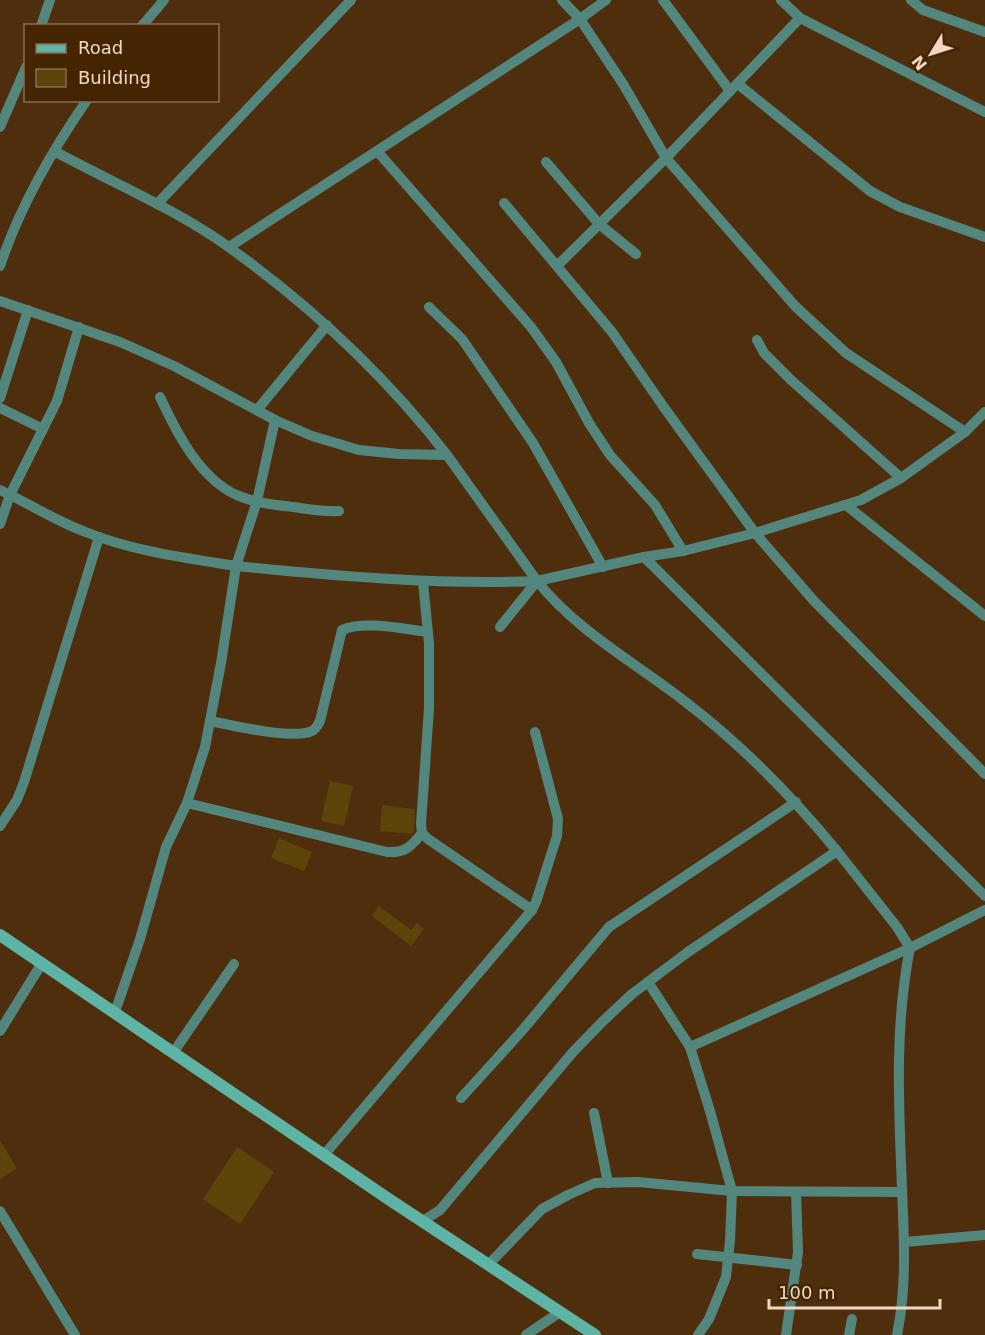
<svg xmlns="http://www.w3.org/2000/svg" width="985" height="1335" viewBox="0 0 985 1335" font-family="'DejaVu Sans',sans-serif">
  <style>
    .building { fill: #5e440b }
    .lines { fill: none; stroke-linecap: round; stroke-linejoin: round }
    .street { stroke: #53877e; stroke-width: 10 }
    .secondary { stroke: #5db4a5; stroke-width: 12 }
  </style>
  <rect width="100%" height="100%" fill="#4f2e0e"/>
  <g class="building">
    <polygon points="330,781 353,786 344,826 321,821"/>
    <polygon points="382,805 415,809 414,831 412,834 380,831"/>
    <polygon points="279,838 312,852 304,871 271,858"/>
    <polygon points="379,906 411,930 417,923 424,929 411,946 372,916"/>
    <polygon points="0,1141 17,1168 0,1179"/>
    <polygon points="237,1147 274,1172 240,1224 203,1199"/>
  </g>
  <g class="lines">
    <g class="street">
      <polyline points="562,0 580,19 623,84 666,158 795,306 846,353 965,432"/>
      <polyline points="663,0 730,91"/>
      <polyline points="781,0 800,18 985,112"/>
      <polyline points="911,0 923,10 985,32"/>
      <polyline points="41,26 50,0"/>
      <polyline points="142,26 164,0"/>
      <polyline points="738,84 870,191 900,207 985,237"/>
      <polyline points="0,127 26,67"/>
      <path d="M 54,151 C 113,183 176,209 230,248 C 312,307 385,375 447,455"/>
      <polyline points="377,151 531,327 556,362 589,423 610,455 655,505 683,551"/>
      <polyline points="546,162 599,224 636,254"/>
      <polyline points="504,203 612,332 663,406 755,533 814,601 985,774"/>
      <polyline points="157,204 351,0"/>
      <polyline points="229,247 580,19 606,0"/>
      <polyline points="558,265 666,158 800,18"/>
      <path d="M 0,266 C 20,206 51,152 87,100"/>
      <path d="M 0,301 L 120,342 L 174,366 L 275,420 L 312,436 L 359,450 L 399,454 L 447,455 L 537,581 C 437,585 336,576 236,566 L 221,663 L 205,747 L 187,803 L 166,847 L 140,939 L 115,1012"/>
      <polyline points="429,307 462,339 533,443 603,567"/>
      <polyline points="757,340 764,353 791,380 901,478"/>
      <path d="M 160,397 C 176,432 201,481 239,496 C 256,503 275,505 293,507 C 309,509 324,512 339,511"/>
      <polyline points="0,398 28,310"/>
      <polyline points="0,408 43,429"/>
      <polyline points="257,410 327,325"/>
      <path d="M 0,490 C 28,503 54,520 83,531 C 131,551 185,558 236,566 L 257,501 L 275,420"/>
      <polyline points="846,505 985,616"/>
      <polyline points="0,524 10,495 57,401 79,327"/>
      <polyline points="644,557 985,896"/>
      <path d="M 537,581 C 577,631 634,662 683,700 C 741,744 791,795 837,851"/>
      <polyline points="423,582 429,644 429,708 421,824 422,833 428,839 532,910"/>
      <polyline points="500,627 537,581 644,557 683,551 755,533 861,500 901,478 965,432 985,412"/>
      <path d="M 210,721 C 231,725 293,740 312,731 C 316,729 318,725 320,721 L 342,630 C 363,620 404,629 428,632"/>
      <path d="M 187,803 L 387,852 C 405,853 411,847 422,833"/>
      <polyline points="0,826 17,800 24,782 99,537"/>
      <polyline points="648,982 690,1047 710,1111 732,1191 730,1241 726,1277 709,1319 698,1335"/>
      <polyline points="0,1031 42,963"/>
      <polyline points="173,1053 234,964"/>
      <polyline points="461,1098 520,1033 609,927 796,802"/>
      <polyline points="594,1113 608,1183"/>
      <polyline points="324,1155 532,910 536,902 557,836 558,819 535,732"/>
      <polyline points="0,1211 75,1335"/>
      <polyline points="423,1221 440,1210 573,1052 602,1022 632,994 688,952 837,851 897,927 910,948 690,1047"/>
      <polyline points="905,1242 985,1235"/>
      <polyline points="697,1254 797,1265"/>
      <polyline points="488,1265 542,1209 568,1195 595,1183 638,1182 732,1191 902,1192"/>
      <polyline points="526,1335 560,1312"/>
      <polyline points="786,1335 798,1252 796,1192"/>
      <polyline points="849,1335 852,1319"/>
      <path d="M 897,1335 C 907,1287 904,1238 902,1189 C 899,1109 894,1028 910,948 L 985,910"/>
    </g>
    <polyline class="secondary" points="0,935 390,1200 595,1335"/>
  </g>
  <rect x="24" y="24" width="195" height="78" fill="#442403" stroke="#896c4f" stroke-width="1.5"/>
  <rect x="36" y="44" width="30" height="9" fill="#5db4a5" stroke="#896c4f" stroke-width="1.5"/>
  <text x="78" y="54" font-size="18" fill="#f1d7c1">Road</text>
  <rect x="36" y="69" width="30" height="18" fill="#5e440b" stroke="#896c4f" stroke-width="1.5"/>
  <text x="78" y="84" font-size="18" fill="#f1d7c1">Building</text>
  <g transform="translate(931 54) rotate(232)" stroke="#442403" stroke-width="4.5" paint-order="stroke">
  <path d="M0-4.5L10 22L0 15L-10 22Z" fill="#f1d7c1"/>
  <text y="-9" font-size="16" font-weight="bold" text-anchor="middle" fill="#f1d7c1">N</text>
  </g>
  <path d="M769 1299v9h171v-9" fill="none" stroke="#f1d7c1" stroke-width="3"/>
  <text x="778" y="1299" font-size="18" fill="#f1d7c1" stroke="#442403" stroke-width="4.5" paint-order="stroke">100 m</text>
</svg>
